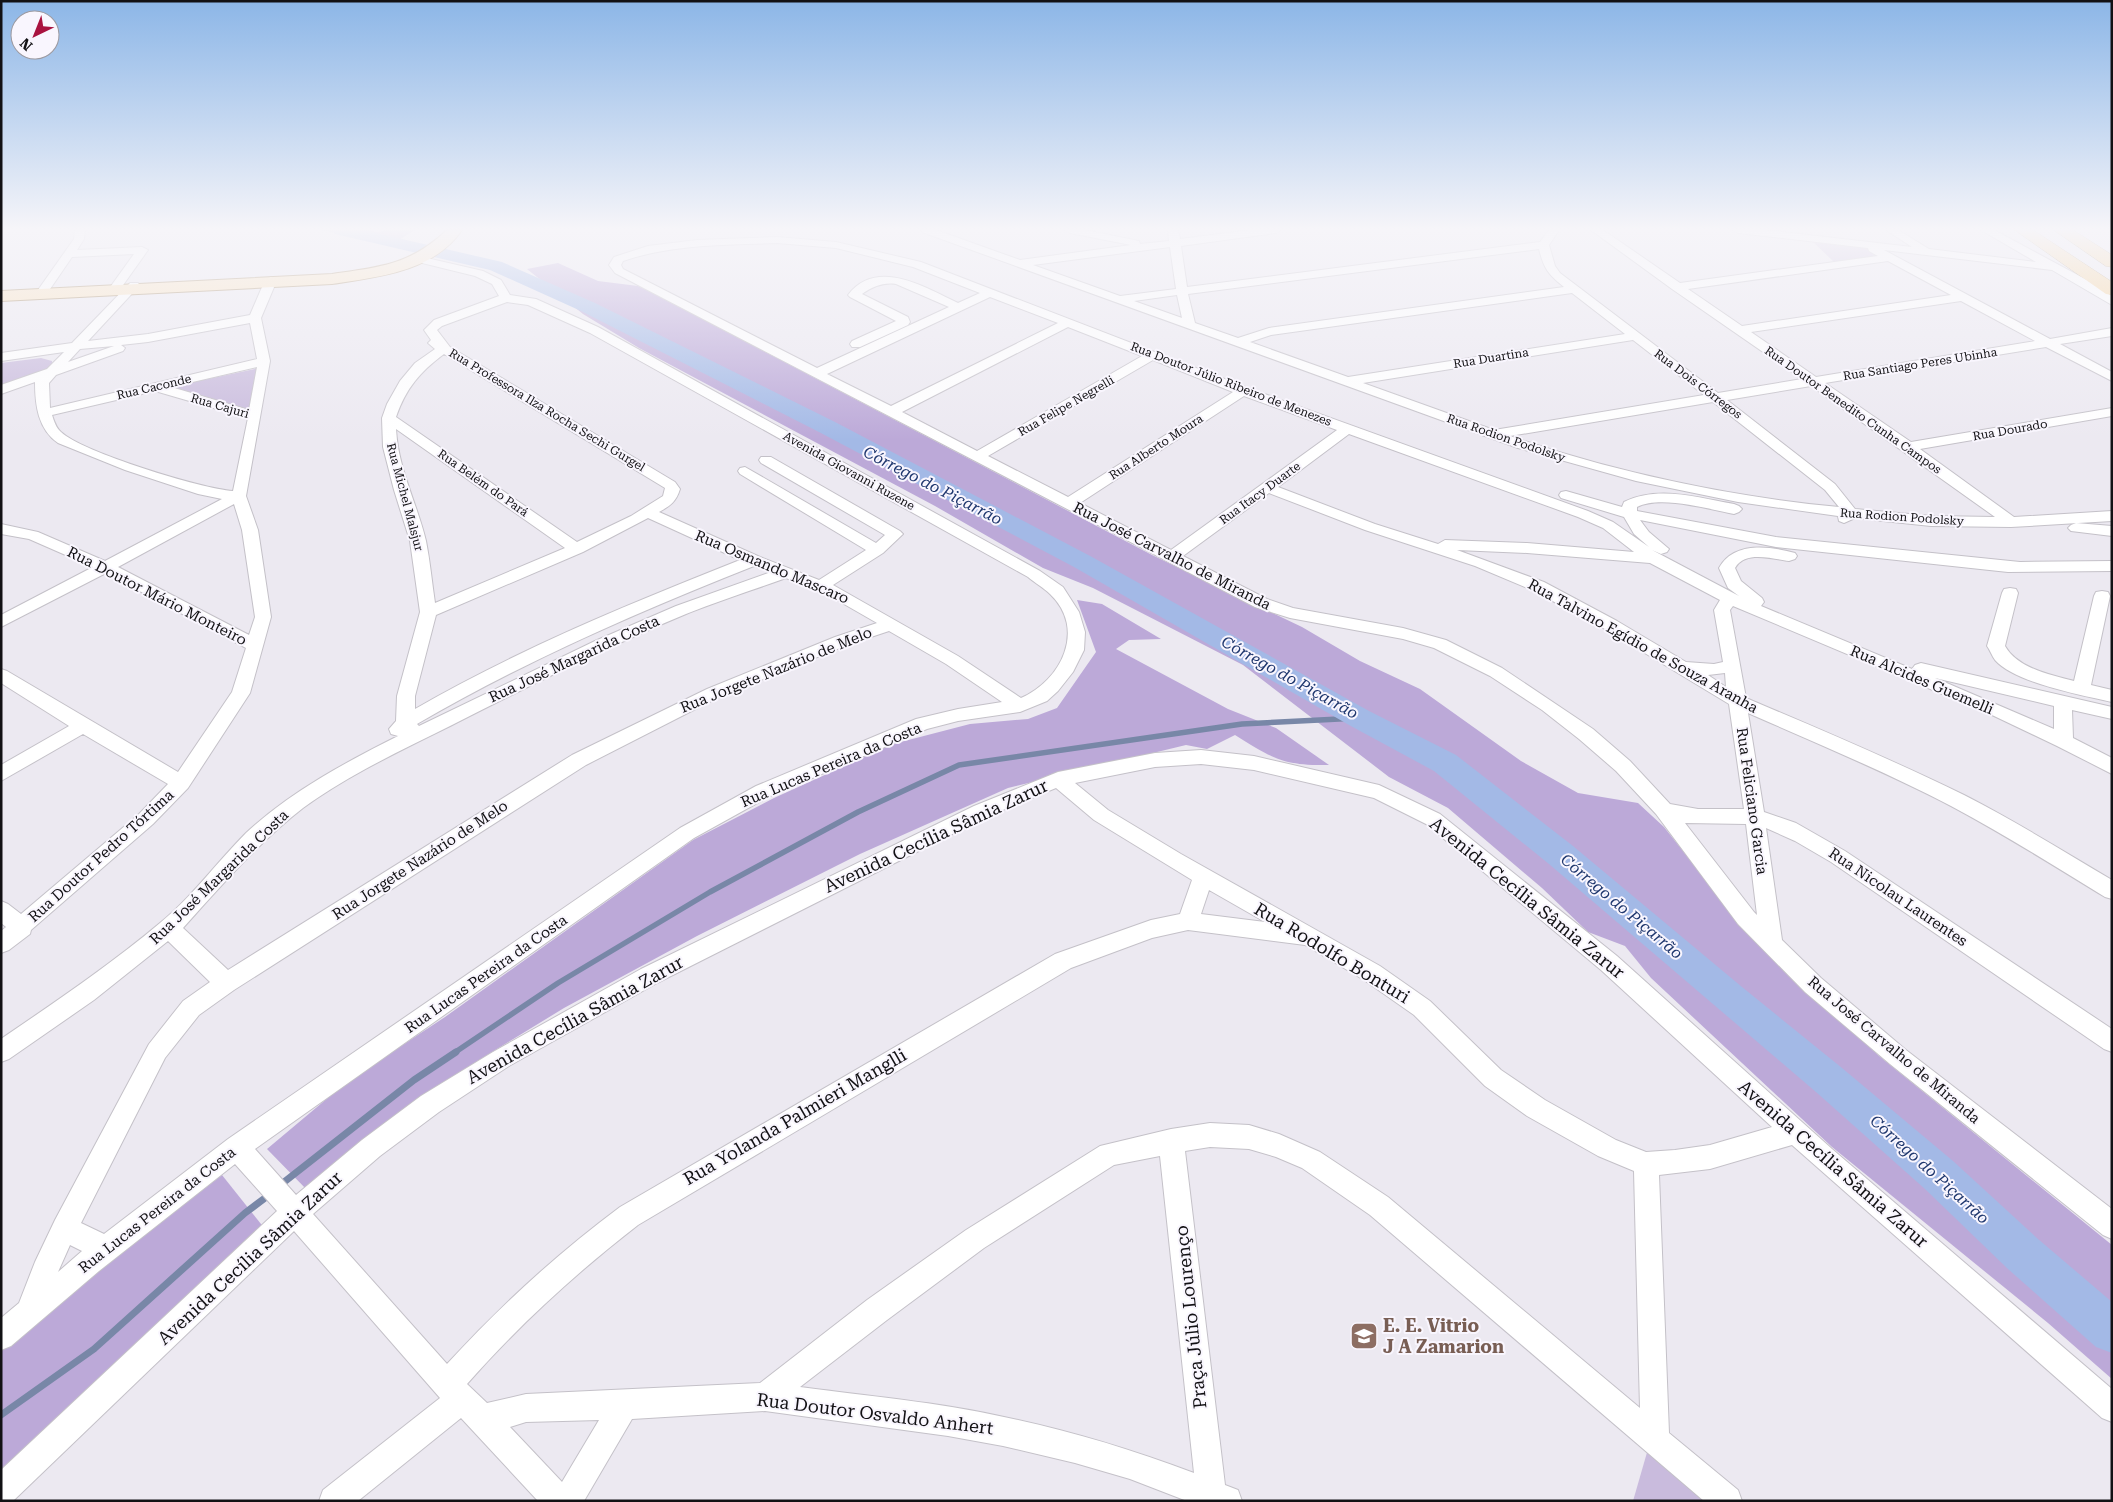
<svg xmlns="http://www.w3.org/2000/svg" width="2113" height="1502" viewBox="0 0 2113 1502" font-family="'Roboto Serif',serif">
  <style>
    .green { fill: #c9bbdd }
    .forest { fill: #bca9d8 }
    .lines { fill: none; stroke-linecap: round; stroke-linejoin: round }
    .stream-far1 { stroke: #7887a7; stroke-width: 5.5 }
    .stream { stroke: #7887a7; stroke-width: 7 }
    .river { fill: #a3b9e6; fill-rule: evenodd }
    .minor-casing { stroke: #c4c1c8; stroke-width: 2 }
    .major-casing { stroke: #a88e67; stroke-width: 2 }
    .highway-casing { stroke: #a88e67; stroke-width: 1 }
    .minor { fill: #fff; fill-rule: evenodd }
    .major { fill: #fbe3be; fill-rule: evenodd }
    .highway { fill: #f8d193; fill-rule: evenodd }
    .labels { text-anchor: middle; stroke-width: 4; stroke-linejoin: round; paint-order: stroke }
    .far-street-label { font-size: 12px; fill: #121114; stroke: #f9f6fe }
    .street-label { font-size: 15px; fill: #121114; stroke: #f9f6fe }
    .water-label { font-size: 16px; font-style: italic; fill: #1f376e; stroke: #f9f6fe }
    .near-street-label { font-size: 18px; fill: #121114; stroke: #f9f6fe }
    .near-education-label { font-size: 18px; font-weight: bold; fill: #785e54; stroke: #f9f6fe; text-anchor: start }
  </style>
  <rect width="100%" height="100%" fill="#ece9f1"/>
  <g class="green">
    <polygon points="1811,240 1863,246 1881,256 1834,262"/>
    <polygon points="41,358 52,361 52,365 48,370 1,388 1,363"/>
    <polygon points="259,368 253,405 244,410 175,391 175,386"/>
    <polygon points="1648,1449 1708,1501 1633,1501"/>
  </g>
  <g class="forest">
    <polygon points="321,230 366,230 378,232 388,230 415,230 392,244"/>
    <polygon points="558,263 598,281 638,286 657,295 1152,555 1302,627 1360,661 1420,689 1521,761 1578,793 1638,803 1664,827 1754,941 1878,1055 2112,1245 2112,1379 2048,1323 1832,1147 1651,978 1625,946 1588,932 1542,888 1448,808 1389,777 1243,665 1093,588 1043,568 935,506 639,348 583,314 527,269"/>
    <path d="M 1077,600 L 1102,604 L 1161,639 L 1129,640 L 1116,649 L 1228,709 L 1276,728 L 1329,765 C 1283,766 1272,758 1235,735 L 1207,749 L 1186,745 L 1008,788 L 860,854 L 697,936 L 564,1008 L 427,1092 L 308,1191 L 267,1149 L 348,1081 L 445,1017 L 693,840 L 774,798 L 893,744 L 970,724 L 1028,719 L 1057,708 L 1096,652 Z"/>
    <polygon points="222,1175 265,1229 1,1474 1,1351 58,1302"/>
  </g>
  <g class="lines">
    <polyline class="stream-far1" points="454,1053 558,983 710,892 858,812 959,765 1242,724 1359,718"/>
    <g class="stream">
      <polyline points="279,1186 414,1080 456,1052"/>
      <polyline points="1,1415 94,1349 245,1213 269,1195"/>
    </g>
    <polygon class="river" points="332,230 363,230 502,262 595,303 835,422 1092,557 1369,711 1456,755 1573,846 1742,987 1842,1068 1953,1161 2038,1239 2112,1302 2112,1353 2096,1347 2008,1269 1925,1189 1816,1092 1549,864 1434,771 1349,725 1074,567 819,432 581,311 490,270 335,234"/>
    <g class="minor-casing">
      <g id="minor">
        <polygon points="75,230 85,230 84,239 77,250 142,247 148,250 121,288 113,288 111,286 134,254 72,257 48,292 40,292 38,290 74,239"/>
        <path d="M 921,230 L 936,230 L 1020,260 L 1131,245 L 1070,233 L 1065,230 L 1085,230 L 1139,241 L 1140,244 L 1169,241 L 1168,230 L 1178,230 L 1180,239 L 1252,230 L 1281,230 L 1276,233 L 1181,246 L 1187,287 L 1540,242 L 1549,230 L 1559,230 L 1549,245 L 1555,266 L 1560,273 L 1718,393 L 1802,379 L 1672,289 L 1591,230 L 1603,230 L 1680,283 L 1878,256 L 1869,251 L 1868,248 L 1738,233 L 1733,230 L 1764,230 L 1912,247 L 1886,230 L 1898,230 L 1929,249 L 2036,262 L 1981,230 L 1994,230 L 2085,279 L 2112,296 L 2112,305 L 2052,270 L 1884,250 L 2050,339 L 2112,328 L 2112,336 L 2060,344 L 2112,372 L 2112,381 L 2046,347 L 1825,383 L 1911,442 L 2112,408 L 2112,416 L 1920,449 L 2014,517 L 2112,511 L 2112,521 L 2011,527 L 1931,526 L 1855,518 L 1844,523 L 1839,521 L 1838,516 L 1738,502 L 1636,481 L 1518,448 L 922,232 ZM 1170,247 L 1176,289 L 1120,296 L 1033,265 ZM 1539,249 C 1544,269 1548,274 1564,287 L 1269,328 L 1238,338 L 1195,323 L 1188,294 ZM 1888,261 L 1951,295 L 1742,326 L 1688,289 ZM 1572,293 L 1625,334 L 1348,377 L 1250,342 L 1271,335 ZM 1177,295 L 1182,318 L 1134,301 ZM 1961,301 L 2035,341 L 1816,377 L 1751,332 ZM 1633,340 L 1704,395 L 1494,430 L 1363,383 ZM 1811,386 L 1995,517 L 1931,516 L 1855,509 L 1835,484 L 1727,400 ZM 1713,402 L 1825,490 L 1839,507 C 1731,497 1613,472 1510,436 Z"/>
        <path d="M 777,237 L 836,242 L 921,262 L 1248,388 L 1588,511 L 1613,522 L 1649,547 L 1634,534 L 1624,517 L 1561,498 L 1559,495 L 1561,492 L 1566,491 L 1622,507 L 1624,502 C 1658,485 1699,498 1734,504 L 1739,506 L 1742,509 L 1739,512 L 1734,514 C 1708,509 1661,495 1637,507 L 1637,511 L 1776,537 L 2020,562 L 2112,561 L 2112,571 L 2008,572 L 1776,547 L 1640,520 L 1649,532 L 1669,549 L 1667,552 L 1661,554 L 1652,550 L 1739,596 L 1728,588 L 1719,568 C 1734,541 1769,546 1795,553 L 1797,556 L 1795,559 L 1789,561 C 1773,559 1745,550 1735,568 L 1741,581 L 1762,598 L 1764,602 L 1761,606 L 1912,669 L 1915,665 L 1921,663 L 2112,707 L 2112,719 L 2072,710 L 2073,738 L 2112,758 L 2112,774 L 2057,746 L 1992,715 L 1733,606 L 1730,610 L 1746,698 C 1819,729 1893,760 1964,795 C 2015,821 2063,851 2112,880 L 2112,899 L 2105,897 C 2054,866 2004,834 1951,806 C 1886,772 1816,743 1748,713 L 1764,812 L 1796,823 L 1845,851 L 2112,1029 L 2112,1052 L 2104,1049 L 1831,862 L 1795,841 L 1766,828 L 1782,940 L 1821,978 L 1906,1050 L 2112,1209 L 2112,1239 L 2103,1235 L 1890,1064 L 1805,992 L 1738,924 L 1656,814 L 1616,771 L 1579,739 L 1542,710 L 1490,676 L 1434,648 L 1403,639 L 1290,618 L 1255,607 L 615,273 L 609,265 L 614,257 L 648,246 L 697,240 ZM 777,243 L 836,248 L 913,267 L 980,293 L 958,303 C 926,288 877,257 848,295 L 850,297 L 896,321 L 852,341 L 850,344 L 852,347 L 860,347 L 908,325 L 910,322 L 908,317 L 862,294 C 872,287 883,282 896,284 L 949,307 L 817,368 L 623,269 L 621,265 L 623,261 C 672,244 725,245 777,243 ZM 990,297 L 1058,323 L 891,406 L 827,374 ZM 1068,327 L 1142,356 L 977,451 L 902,412 ZM 1153,360 L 1233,392 L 1068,497 L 988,456 ZM 1244,396 L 1337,430 L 1171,550 L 1080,503 ZM 1349,434 L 1578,517 L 1603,528 L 1634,552 L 1527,543 L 1445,540 L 1438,544 L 1375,524 L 1278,487 ZM 1269,493 L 1365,530 L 1475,566 L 1532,590 L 1605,629 L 1729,704 L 1744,809 L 1698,809 L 1670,804 L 1630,761 L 1593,729 L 1502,668 L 1446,640 L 1403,628 L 1293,608 L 1267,599 L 1183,556 ZM 1457,550 L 1527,553 L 1650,563 L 1720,600 L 1714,610 L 1723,662 L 1714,664 L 1686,662 L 1617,621 L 1544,582 ZM 1725,673 L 1726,687 L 1708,675 ZM 1935,678 L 2054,706 L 2054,729 ZM 1685,823 L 1746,824 L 1757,915 L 1754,912 Z"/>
        <path d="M 418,256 L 483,271 L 501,280 L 510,295 L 536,299 L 598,327 L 1040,571 L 1063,587 L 1079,612 L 1085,632 L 1084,650 L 1073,672 L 1058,691 L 1047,701 L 1020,712 L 958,721 L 927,729 L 770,796 L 694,838 L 255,1149 L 296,1195 L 362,1140 L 421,1096 L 493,1052 L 641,969 L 974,806 L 1058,772 L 1155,753 L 1201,750 L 1254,756 L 1379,785 L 1440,814 L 1617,956 L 1832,1149 L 2112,1389 L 2112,1422 L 2102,1418 L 1792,1145 L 1710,1169 L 1659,1175 L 1669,1433 L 1738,1490 L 1742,1501 L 1704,1501 L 1370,1215 L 1302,1168 L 1276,1157 L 1249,1149 L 1210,1147 L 1185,1151 L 1225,1485 L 1238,1490 L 1242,1501 L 1187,1501 L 1130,1479 L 1075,1463 L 1003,1446 L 948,1436 L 765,1411 L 632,1419 L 584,1501 L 538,1501 L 461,1418 L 358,1501 L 319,1501 L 323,1490 L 440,1398 L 294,1231 L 13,1501 L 1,1501 L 1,1470 L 277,1211 L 235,1164 L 99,1271 L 11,1346 L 1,1350 L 1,1318 L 19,1303 L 35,1262 L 55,1220 L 149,1044 L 183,1001 L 210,982 L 168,941 L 94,1000 L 9,1059 L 1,1062 L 1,1039 C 55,1002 110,965 160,923 C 192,897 217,862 246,833 C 291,791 348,761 402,734 L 398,736 L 391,734 L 389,729 L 396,721 L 397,696 L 420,612 L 410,541 L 394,490 L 383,447 L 382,418 L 387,404 L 400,381 L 415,363 L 435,349 L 428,343 L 431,340 L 424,330 L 434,320 L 499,296 L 492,284 L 475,276 L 414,261 L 412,259 L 414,257 ZM 507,302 L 528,305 L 590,333 L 1028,577 C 1035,583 1044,588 1050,594 C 1087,629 1061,681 1021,698 L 958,656 L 833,585 L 883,553 L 903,534 L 900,531 L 771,457 L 761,457 L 759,460 L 761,463 L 885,535 L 876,543 L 745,467 L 740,468 L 738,471 L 740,474 L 866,550 L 819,580 L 760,557 L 659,512 C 670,506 676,502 680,489 L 675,482 L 450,347 L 437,330 L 442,326 ZM 444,354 L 665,488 L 663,496 L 631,516 L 577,542 L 396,417 C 406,388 420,372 444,354 ZM 396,429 L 565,548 L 435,603 C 432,583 430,561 426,541 C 417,503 398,469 396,429 ZM 648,518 L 740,560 C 629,604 519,649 415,709 L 415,696 L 436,615 L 583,552 ZM 754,566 L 771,572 L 676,606 L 595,641 L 419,726 L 417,724 C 525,661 638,612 754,566 ZM 786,578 L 830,596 L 877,623 L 835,637 L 707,689 L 572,755 L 228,970 L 183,928 C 221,886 258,843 303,808 C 348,775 404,749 454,724 C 531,685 607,647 686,614 C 719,601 753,590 786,578 ZM 889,631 L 946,664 L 1002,702 L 958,709 L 916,719 L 756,786 L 680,828 L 228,1139 L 104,1234 L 81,1223 L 165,1058 L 199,1015 L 234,990 L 586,765 L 719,697 L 847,645 ZM 1201,764 L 1254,770 L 1374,798 L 1426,824 L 1601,970 L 1772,1127 L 1710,1145 L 1675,1150 L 1646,1152 L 1616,1140 L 1545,1100 L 1501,1070 L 1430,1001 L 1380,966 L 1181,854 L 1108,810 L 1075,783 L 1155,767 ZM 1056,788 L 1094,820 L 1192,880 L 1180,914 L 1151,920 L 1055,954 L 620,1207 C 557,1254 500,1306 447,1364 L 313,1214 L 380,1156 L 439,1112 L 509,1066 L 657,983 L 988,816 ZM 1209,890 L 1265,922 L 1201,914 ZM 1188,930 L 1305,945 L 1364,980 L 1414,1015 L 1485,1086 L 1527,1116 L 1598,1156 L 1634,1171 L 1640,1408 L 1388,1197 L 1320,1152 L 1279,1134 L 1249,1125 L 1210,1123 L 1171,1129 L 1100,1146 L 966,1230 L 867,1300 L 760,1383 L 526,1394 L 487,1403 L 467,1384 C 519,1325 576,1273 638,1225 L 1071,968 L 1152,938 ZM 1160,1156 L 1194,1473 C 1130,1449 1071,1431 1004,1417 C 937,1402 868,1396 800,1387 L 887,1320 L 984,1248 L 1114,1165 ZM 70,1245 L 82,1251 L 58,1272 ZM 599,1420 L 562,1482 L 510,1427 L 526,1422 Z"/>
        <path d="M 271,277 L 277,280 L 261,318 L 270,361 L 246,496 L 258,530 L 271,617 L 250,693 L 188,788 L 153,824 L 31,930 L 30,934 L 9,950 L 1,953 L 1,931 L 6,927 L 1,923 L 1,901 L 8,904 L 21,914 L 139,814 L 168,784 L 83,734 L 1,781 L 1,765 L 69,726 L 1,683 L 1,669 L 7,671 L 178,772 L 232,692 L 246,648 L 106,573 L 1,627 L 1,615 L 93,567 L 29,539 L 1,534 L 1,524 L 38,532 L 105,561 L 222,499 L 198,494 L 125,470 L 58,443 C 38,429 35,405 35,382 L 1,394 L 1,385 L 47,369 L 64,352 L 1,361 L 1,353 L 72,343 L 130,283 L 138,283 L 140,285 L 88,341 L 148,334 L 250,315 L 265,280 ZM 250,323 L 257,359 L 50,408 L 49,383 L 56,375 L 123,351 L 125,348 L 121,345 L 148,342 ZM 114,346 L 68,362 L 80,349 ZM 257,367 L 249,410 L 171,387 ZM 155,391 L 248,418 L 233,491 C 202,489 82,452 61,432 C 56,428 54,421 52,415 ZM 234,504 L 242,530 L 255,617 L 249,635 L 118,567 Z"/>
        <polygon points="2076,523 2112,526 2112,536 2071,531 2068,528 2071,525"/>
        <path d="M 2010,588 L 2016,589 L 2018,593 L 2005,646 C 2017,668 2051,675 2074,681 L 2094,596 L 2096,592 L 2102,591 L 2108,592 L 2110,596 L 2091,685 L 2112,690 L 2112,702 C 2082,695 2015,683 1995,660 C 1992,656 1990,650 1987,646 L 2002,593 L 2004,589 Z"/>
      </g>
    </g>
    <g class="major-casing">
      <path id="major" d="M 447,230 L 462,230 C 433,272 378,277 332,284 L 1,301 L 1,291 L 332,274 C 380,267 410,265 447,230 Z"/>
    </g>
    <g class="highway-casing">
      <g id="highway">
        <polygon points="2015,230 2033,230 2112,282 2112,295 2106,294"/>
        <polygon points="2054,230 2073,230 2112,255 2112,267 2106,266"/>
      </g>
    </g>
    <use href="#minor" class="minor"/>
    <use href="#major" class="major"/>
    <use href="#highway" class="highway"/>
  </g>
  <linearGradient id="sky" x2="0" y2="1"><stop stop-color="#8cb6e7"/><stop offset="0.52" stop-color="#f6f5f9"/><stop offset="1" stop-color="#f6f5f9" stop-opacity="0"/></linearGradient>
  <rect width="2113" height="440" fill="url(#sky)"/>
  <defs>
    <g id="school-square" transform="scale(1.4375)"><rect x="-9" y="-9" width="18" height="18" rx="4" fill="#8d6e63" stroke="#f9f6fe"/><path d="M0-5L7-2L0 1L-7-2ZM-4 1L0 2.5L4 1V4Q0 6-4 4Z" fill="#fff"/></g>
  </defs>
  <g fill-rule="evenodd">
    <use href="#school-square" x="1364" y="1336"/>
  </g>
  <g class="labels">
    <g class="far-street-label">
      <text transform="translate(1491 358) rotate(-9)" y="4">Rua Duartina</text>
      <text transform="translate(1920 364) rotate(-9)" y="4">Rua Santiago Peres Ubinha</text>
      <text transform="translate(1231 384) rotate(21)" y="4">Rua Doutor Júlio Ribeiro de Menezes</text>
      <text transform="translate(1698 384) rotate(37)" y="4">Rua Dois Córregos</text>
      <text transform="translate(154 387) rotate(-13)" y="4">Rua Caconde</text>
      <text transform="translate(220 406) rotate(16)" y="4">Rua Cajuri</text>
      <text transform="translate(1066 406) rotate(-30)" y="4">Rua Felipe Negrelli</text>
      <text transform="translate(547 410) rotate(31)" y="4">Rua Professora Ilza Rocha Sechi Gurgel</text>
      <text transform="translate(1853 410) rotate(35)" y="4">Rua Doutor Benedito Cunha Campos</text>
      <text transform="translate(2010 430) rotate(-10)" y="4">Rua Dourado</text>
      <text transform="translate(1506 438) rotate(19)" y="4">Rua Rodion Podolsky</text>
      <text transform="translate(1156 447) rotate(-33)" y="4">Rua Alberto Moura</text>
      <text transform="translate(849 471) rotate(29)" y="4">Avenida Giovanni Ruzene</text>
      <text transform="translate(483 483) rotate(35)" y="4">Rua Belém do Pará</text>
      <text transform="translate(1260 493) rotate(-36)" y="4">Rua Itacy Duarte</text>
      <text transform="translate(405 497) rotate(75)" y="4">Rua Michel Malsjur</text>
      <text transform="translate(1902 517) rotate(4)" y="4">Rua Rodion Podolsky</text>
    </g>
    <g class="street-label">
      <text transform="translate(1172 556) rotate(27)" y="5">Rua José Carvalho de Miranda</text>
      <text transform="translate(772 567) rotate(23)" y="5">Rua Osmando Mascaro</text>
      <text transform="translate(157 596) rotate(27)" y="5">Rua Doutor Mário Monteiro</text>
      <text transform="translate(1643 646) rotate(29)" y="5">Rua Talvino Egídio de Souza Aranha</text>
      <text transform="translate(574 659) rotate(-25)" y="5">Rua José Margarida Costa</text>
      <text transform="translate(776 670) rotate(-22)" y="5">Rua Jorgete Nazário de Melo</text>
      <text transform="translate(1922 680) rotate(23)" y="5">Rua Alcides Guemelli</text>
      <text transform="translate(831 765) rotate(-23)" y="5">Rua Lucas Pereira da Costa</text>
      <text transform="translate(1752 801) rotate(82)" y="5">Rua Feliciano Garcia</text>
      <text transform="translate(101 856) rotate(-42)" y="5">Rua Doutor Pedro Tórtima</text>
      <text transform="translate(420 860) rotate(-33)" y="5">Rua Jorgete Nazário de Melo</text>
      <text transform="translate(219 877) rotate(-44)" y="5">Rua José Margarida Costa</text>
      <text transform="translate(1898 897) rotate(34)" y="5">Rua Nicolau Laurentes</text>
      <text transform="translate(486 974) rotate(-35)" y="5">Rua Lucas Pereira da Costa</text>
      <text transform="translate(1894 1050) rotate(40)" y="5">Rua José Carvalho de Miranda</text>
      <text transform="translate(157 1210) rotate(-38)" y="5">Rua Lucas Pereira da Costa</text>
    </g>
    <g class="water-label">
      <text transform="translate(933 485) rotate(27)" y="6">Córrego do Piçarrão</text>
      <text transform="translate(1290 677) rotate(29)" y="6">Córrego do Piçarrão</text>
      <text transform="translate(1622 906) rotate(40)" y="6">Córrego do Piçarrão</text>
      <text transform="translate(1930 1169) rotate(42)" y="6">Córrego do Piçarrão</text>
    </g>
    <g class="near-street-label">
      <text transform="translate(936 836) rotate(-25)" y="6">Avenida Cecília Sâmia Zarur</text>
      <text transform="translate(1527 898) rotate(39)" y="6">Avenida Cecília Sâmia Zarur</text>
      <text transform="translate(1332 953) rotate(31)" y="6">Rua Rodolfo Bonturi</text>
      <text transform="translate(575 1020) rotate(-29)" y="6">Avenida Cecília Sâmia Zarur</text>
      <text transform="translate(795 1117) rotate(-30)" y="6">Rua Yolanda Palmieri Manglli</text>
      <text transform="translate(1833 1164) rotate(41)" y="6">Avenida Cecília Sâmia Zarur</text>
      <text transform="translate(250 1258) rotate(-43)" y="6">Avenida Cecília Sâmia Zarur</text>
      <text transform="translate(1191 1317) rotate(-96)" y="6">Praça Júlio Lourenço</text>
      <text transform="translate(875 1414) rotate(7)" y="6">Rua Doutor Osvaldo Anhert</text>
    </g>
    <g class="near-education-label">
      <text x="1383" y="1332">E. E. Vitrio<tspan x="1383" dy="21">J A Zamarion</tspan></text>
    </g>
  </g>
  <rect width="2113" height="1502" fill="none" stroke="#121114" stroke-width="5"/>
  <g transform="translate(35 35) rotate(223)"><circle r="24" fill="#f9f6fe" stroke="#9d9aa0"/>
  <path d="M0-4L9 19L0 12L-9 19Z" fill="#a91340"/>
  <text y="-8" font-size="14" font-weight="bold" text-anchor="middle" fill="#121114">N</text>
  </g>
</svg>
